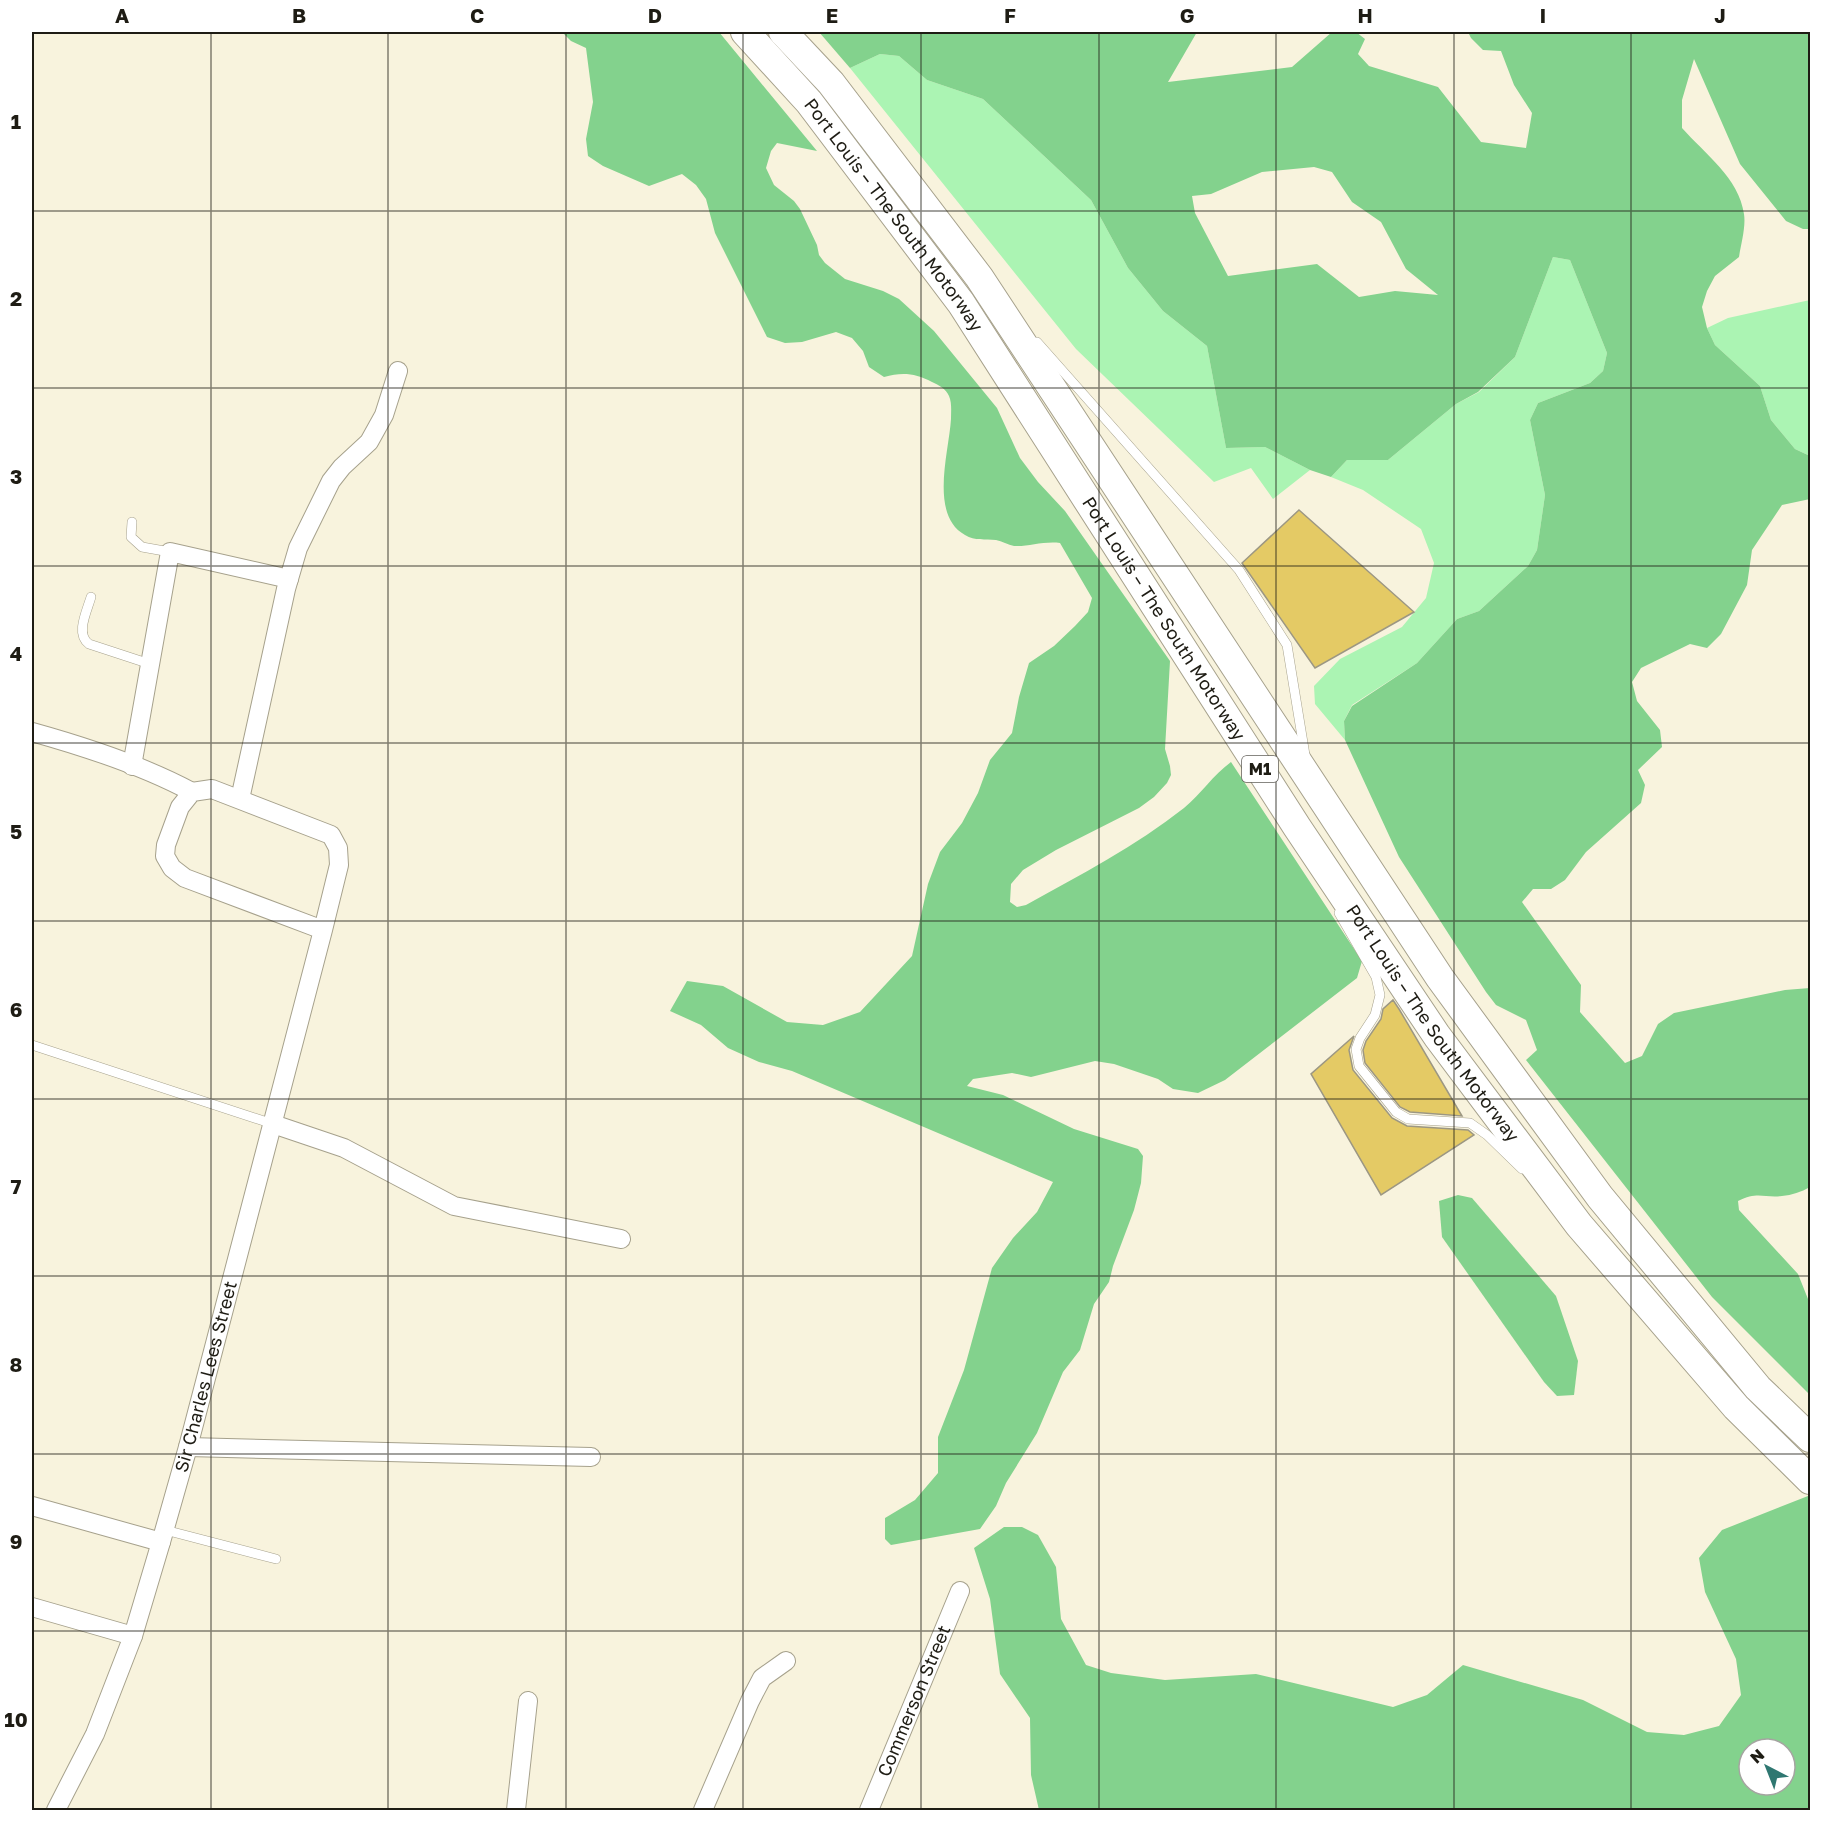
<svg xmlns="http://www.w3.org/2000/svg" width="1842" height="1842" viewBox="0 0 1842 1842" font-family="'Golos Text',sans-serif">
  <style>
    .green { fill: #abf4b3 }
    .forest { fill: #83d28d; fill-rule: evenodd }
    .building { fill: #e4ca65; stroke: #9c9783; stroke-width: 1.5 }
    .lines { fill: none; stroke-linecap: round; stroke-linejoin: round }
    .service-casing { stroke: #a6a18c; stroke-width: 10 }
    .minor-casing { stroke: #a6a18c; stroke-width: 20 }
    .trunk-casing { stroke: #a6a18c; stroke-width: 30 }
    .service { stroke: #fff; stroke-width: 9 }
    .minor { stroke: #fff; stroke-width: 18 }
    .trunk { stroke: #fff; stroke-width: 28 }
    .grid { fill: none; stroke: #1e1c14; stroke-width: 1.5; stroke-opacity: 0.55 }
    .labels { text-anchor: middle; stroke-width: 4.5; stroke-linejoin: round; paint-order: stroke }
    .shield { fill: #fff; stroke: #62605a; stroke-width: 1.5 }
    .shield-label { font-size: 16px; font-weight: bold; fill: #1e1c14 }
    .street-label { font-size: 18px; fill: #1e1c14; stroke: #fff }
    .neatline { fill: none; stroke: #1e1c14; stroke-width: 2 }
    .grid-label { font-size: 20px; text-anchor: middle; font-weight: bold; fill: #1e1c14 }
  </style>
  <rect width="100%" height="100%" fill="#f8f3dd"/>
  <g class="green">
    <polygon points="880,54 899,56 927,80 983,99 1091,200 1128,268 1163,311 1207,346 1226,448 1265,447 1310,470 1273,499 1251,468 1214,482 1076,349 850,68"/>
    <polygon points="1553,257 1570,260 1607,353 1603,371 1590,383 1538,403 1530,420 1545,495 1537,550 1528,566 1479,611 1457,619 1417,663 1352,705 1344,721 1345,740 1315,704 1314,686 1340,659 1402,627 1426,598 1434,563 1421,529 1363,490 1331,477 1347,460 1388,460 1456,404 1479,392 1515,357"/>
    <polygon points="1810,300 1810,456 1795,449 1771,420 1760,386 1715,345 1707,328 1728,318"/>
  </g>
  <g class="forest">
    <path d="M 562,32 L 719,32 L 817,151 L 777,143 L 771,151 L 766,168 L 774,185 L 794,201 L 800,209 L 817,245 L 819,255 L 825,263 L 845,279 L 883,291 L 899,299 L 934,331 L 997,408 L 1020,458 L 1038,482 L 1065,511 L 1170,661 L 1165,749 L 1170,766 L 1171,775 L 1167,783 L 1154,797 L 1139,808 L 1056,850 L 1023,870 L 1011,884 L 1010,902 L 1017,907 L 1026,905 C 1080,875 1136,846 1184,808 C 1201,794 1213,775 1231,762 L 1362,961 L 1357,978 L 1225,1080 L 1198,1093 L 1173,1089 L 1158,1079 L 1114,1064 L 1095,1061 L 1031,1077 L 1012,1073 L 973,1079 L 967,1086 L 1003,1095 L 1074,1129 L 1138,1149 L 1143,1156 L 1141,1183 L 1134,1210 L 1113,1266 L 1109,1282 L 1094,1304 L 1080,1350 L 1063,1372 L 1037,1433 L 1006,1483 L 996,1506 L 980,1529 L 891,1545 L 885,1539 L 885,1518 L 915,1500 L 938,1473 L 938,1437 L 964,1370 L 992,1268 L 1013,1238 L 1037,1212 L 1053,1182 L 792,1071 L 759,1062 L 728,1048 L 701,1025 L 670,1011 L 687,981 L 723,986 L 787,1022 L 823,1025 L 860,1012 L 912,956 L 928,884 L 940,852 L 962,823 L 978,793 L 990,760 L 1012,733 L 1019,697 L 1029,663 L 1054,646 L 1075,626 L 1088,612 L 1092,598 L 1060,543 C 1043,541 1028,547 1014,546 C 1008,545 1002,541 996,540 C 985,539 975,541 965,535 C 929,515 949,452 951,419 C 951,411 952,403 949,396 C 946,389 939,385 932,382 C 915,373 902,372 884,377 L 869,367 L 863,351 L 852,338 L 836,332 L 802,342 L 785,343 L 767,337 L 715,233 L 706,199 L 696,185 L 682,174 L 649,186 L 603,166 L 588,156 L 586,139 L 593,102 L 586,48 L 571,41 Z"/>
    <path d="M 819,32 L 1197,32 L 1168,82 L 1292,67 L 1332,32 L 1356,32 L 1365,39 L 1358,54 L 1369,66 L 1438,87 L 1481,142 L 1526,148 L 1532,113 L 1514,85 L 1501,51 L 1483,50 L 1471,38 L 1468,32 L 1810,32 L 1810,229 L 1803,229 L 1786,221 L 1740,164 L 1694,59 L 1682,100 L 1682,128 C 1705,154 1739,178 1744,214 C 1746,227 1741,244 1739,257 L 1715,276 L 1707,291 L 1702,307 L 1707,328 L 1715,345 L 1760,386 L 1771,420 L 1795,449 L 1810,456 L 1810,499 L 1782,505 L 1752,550 L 1747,585 L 1721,634 L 1707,648 L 1690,644 L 1641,668 L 1632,682 L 1637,701 L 1660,730 L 1662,747 L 1638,770 L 1645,785 L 1641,803 L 1586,852 L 1565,880 L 1551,889 L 1533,889 L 1522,902 L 1581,985 L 1580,1012 L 1625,1063 L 1642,1056 L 1658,1024 L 1674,1013 L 1785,990 L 1810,988 L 1810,1187 C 1801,1192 1792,1195 1782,1196 C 1763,1198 1758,1191 1738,1201 L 1739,1210 L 1798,1274 L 1810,1304 L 1810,1395 L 1712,1297 L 1526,1060 L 1537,1050 L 1526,1020 L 1496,1005 L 1486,992 L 1399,857 L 1345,740 L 1344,721 L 1352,706 L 1417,663 L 1457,619 L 1479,611 L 1528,566 L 1537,550 L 1545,495 L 1530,420 L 1538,403 L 1590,383 L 1603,371 L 1607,353 L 1570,260 L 1553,257 L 1515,357 L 1478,392 L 1456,404 L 1388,460 L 1347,460 L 1331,477 L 1310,470 L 1265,447 L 1226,448 L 1207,346 L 1163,311 L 1128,268 L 1091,200 L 983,99 L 927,80 L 899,56 L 880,54 L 850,68 ZM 1314,167 L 1332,172 L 1352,202 L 1381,222 L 1406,269 L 1438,295 L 1395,291 L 1359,297 L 1317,264 L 1228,276 L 1195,213 L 1192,196 L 1211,194 L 1262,172 Z"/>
    <polygon points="1458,1195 1472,1198 1556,1296 1578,1361 1574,1395 1557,1396 1544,1382 1442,1237 1439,1201"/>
    <path d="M 1808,1496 L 1810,1501 L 1810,1810 L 1039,1810 L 1031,1775 L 1030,1718 L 1000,1674 L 990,1599 L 974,1548 L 1004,1527 L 1022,1527 L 1038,1535 L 1056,1567 L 1061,1619 L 1086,1665 L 1111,1673 L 1165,1680 L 1256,1674 L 1393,1707 L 1427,1695 L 1463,1665 L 1583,1700 L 1647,1732 L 1684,1735 L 1719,1726 L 1741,1695 L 1736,1659 L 1705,1592 L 1699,1558 L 1722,1530 ZM 1749,1749 L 1785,1749 L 1785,1785 L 1749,1785 Z"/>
  </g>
  <g class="building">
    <polygon points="1299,510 1414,612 1315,668 1242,563"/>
    <polygon points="1393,1000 1399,1009 1462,1116 1410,1112 1400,1107 1365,1063 1363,1050 1366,1041 1381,1019 1383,1009"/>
    <polygon points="1354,1036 1349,1050 1353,1070 1392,1118 1407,1126 1468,1130 1474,1135 1381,1195 1311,1074"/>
  </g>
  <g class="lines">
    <g class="service-casing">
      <g id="service">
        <polyline points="1037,342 1239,570 1287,645 1305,755"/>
        <polyline points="132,522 131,537 142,547 170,552"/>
        <path d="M 91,597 C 87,611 75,634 89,644 L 150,664"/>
        <polyline points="1339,913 1376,977 1380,995 1375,1015 1360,1038 1356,1049 1359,1066 1396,1112 1408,1119 1470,1123 1487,1135 1522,1169"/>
        <polyline points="32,1045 273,1124"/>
        <polyline points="165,1530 276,1559"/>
      </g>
    </g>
    <g class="minor-casing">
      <g id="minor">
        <path d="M 32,732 C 86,747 142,765 192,792"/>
        <polyline points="132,766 170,552 289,579"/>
        <polyline points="240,799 286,589 298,548 331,481 342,467 369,442 384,415 398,371"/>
        <polyline points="273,1124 344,1148 454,1206 621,1239"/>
        <polyline points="188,1447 591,1457"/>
        <polyline points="32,1506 161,1542"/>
        <polyline points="32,1607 133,1636"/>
        <path id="s1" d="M 56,1810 L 95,1734 L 133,1636 L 161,1542 L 188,1447 L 323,930 L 339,865 L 338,848 L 331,835 L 212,789 L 192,792 L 180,807 L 166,845 L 165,856 L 172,868 L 185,878 L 323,930"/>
        <polyline points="516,1810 528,1701"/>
        <polyline points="703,1810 750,1701 762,1678 786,1661"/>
        <path id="s2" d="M 869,1810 L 960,1591"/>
      </g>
    </g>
    <g class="trunk-casing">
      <g id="trunk">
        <path id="s3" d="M 745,32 L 809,102 L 961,303 L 1297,827 L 1437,1036 L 1579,1225 L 1736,1407 L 1810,1480"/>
        <polyline points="783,32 831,83 979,277 1440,978 1600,1197 1758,1388 1810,1438"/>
      </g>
    </g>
    <use href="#service" class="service"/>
    <use href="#minor" class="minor"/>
    <use href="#trunk" class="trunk"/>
  </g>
  <path class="grid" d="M 211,32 L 211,1810M 388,32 L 388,1810M 566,32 L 566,1810M 743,32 L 743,1810M 921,32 L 921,1810M 1099,32 L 1099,1810M 1276,32 L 1276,1810M 1454,32 L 1454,1810M 1631,32 L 1631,1810M 32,211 L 1810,211M 32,388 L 1810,388M 32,566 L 1810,566M 32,743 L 1810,743M 32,921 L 1810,921M 32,1099 L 1810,1099M 32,1276 L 1810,1276M 32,1454 L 1810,1454M 32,1631 L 1810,1631"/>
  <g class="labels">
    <rect class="shield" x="1242" y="756" width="36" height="26" rx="4.5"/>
    <g class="shield-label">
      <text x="1260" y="775">M1</text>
    </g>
    <g class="street-label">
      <text dy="6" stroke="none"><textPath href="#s3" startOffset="236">Port Louis – The South Motorway</textPath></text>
      <text dy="6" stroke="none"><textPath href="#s3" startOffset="722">Port Louis – The South Motorway</textPath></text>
      <text dy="6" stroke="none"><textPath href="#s3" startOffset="1208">Port Louis – The South Motorway</textPath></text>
      <text dy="6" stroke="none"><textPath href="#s1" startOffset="460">Sir Charles Lees Street</textPath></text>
      <text dy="6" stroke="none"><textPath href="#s2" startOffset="118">Commerson Street</textPath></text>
    </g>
  </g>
  <rect width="1842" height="1842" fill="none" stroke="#ffffff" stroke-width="66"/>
  <g transform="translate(1767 1767) rotate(318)"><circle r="28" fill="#ffffff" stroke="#a5a4a1" stroke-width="1.5"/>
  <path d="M0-4.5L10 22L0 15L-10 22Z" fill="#2f7771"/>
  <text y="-9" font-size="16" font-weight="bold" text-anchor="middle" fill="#1e1c14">N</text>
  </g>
  <rect x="33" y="33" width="1776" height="1776" class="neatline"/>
  <g class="grid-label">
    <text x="122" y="23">A</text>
    <text x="299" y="23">B</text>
    <text x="477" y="23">C</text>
    <text x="655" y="23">D</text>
    <text x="832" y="23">E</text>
    <text x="1010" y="23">F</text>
    <text x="1187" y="23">G</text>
    <text x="1365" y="23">H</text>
    <text x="1543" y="23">I</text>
    <text x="1720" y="23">J</text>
    <text x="16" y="129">1</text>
    <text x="16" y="306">2</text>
    <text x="16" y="484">3</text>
    <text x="16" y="661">4</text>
    <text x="16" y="839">5</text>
    <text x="16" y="1017">6</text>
    <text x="16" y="1194">7</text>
    <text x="16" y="1372">8</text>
    <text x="16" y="1549">9</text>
    <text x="16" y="1727">10</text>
  </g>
</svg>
